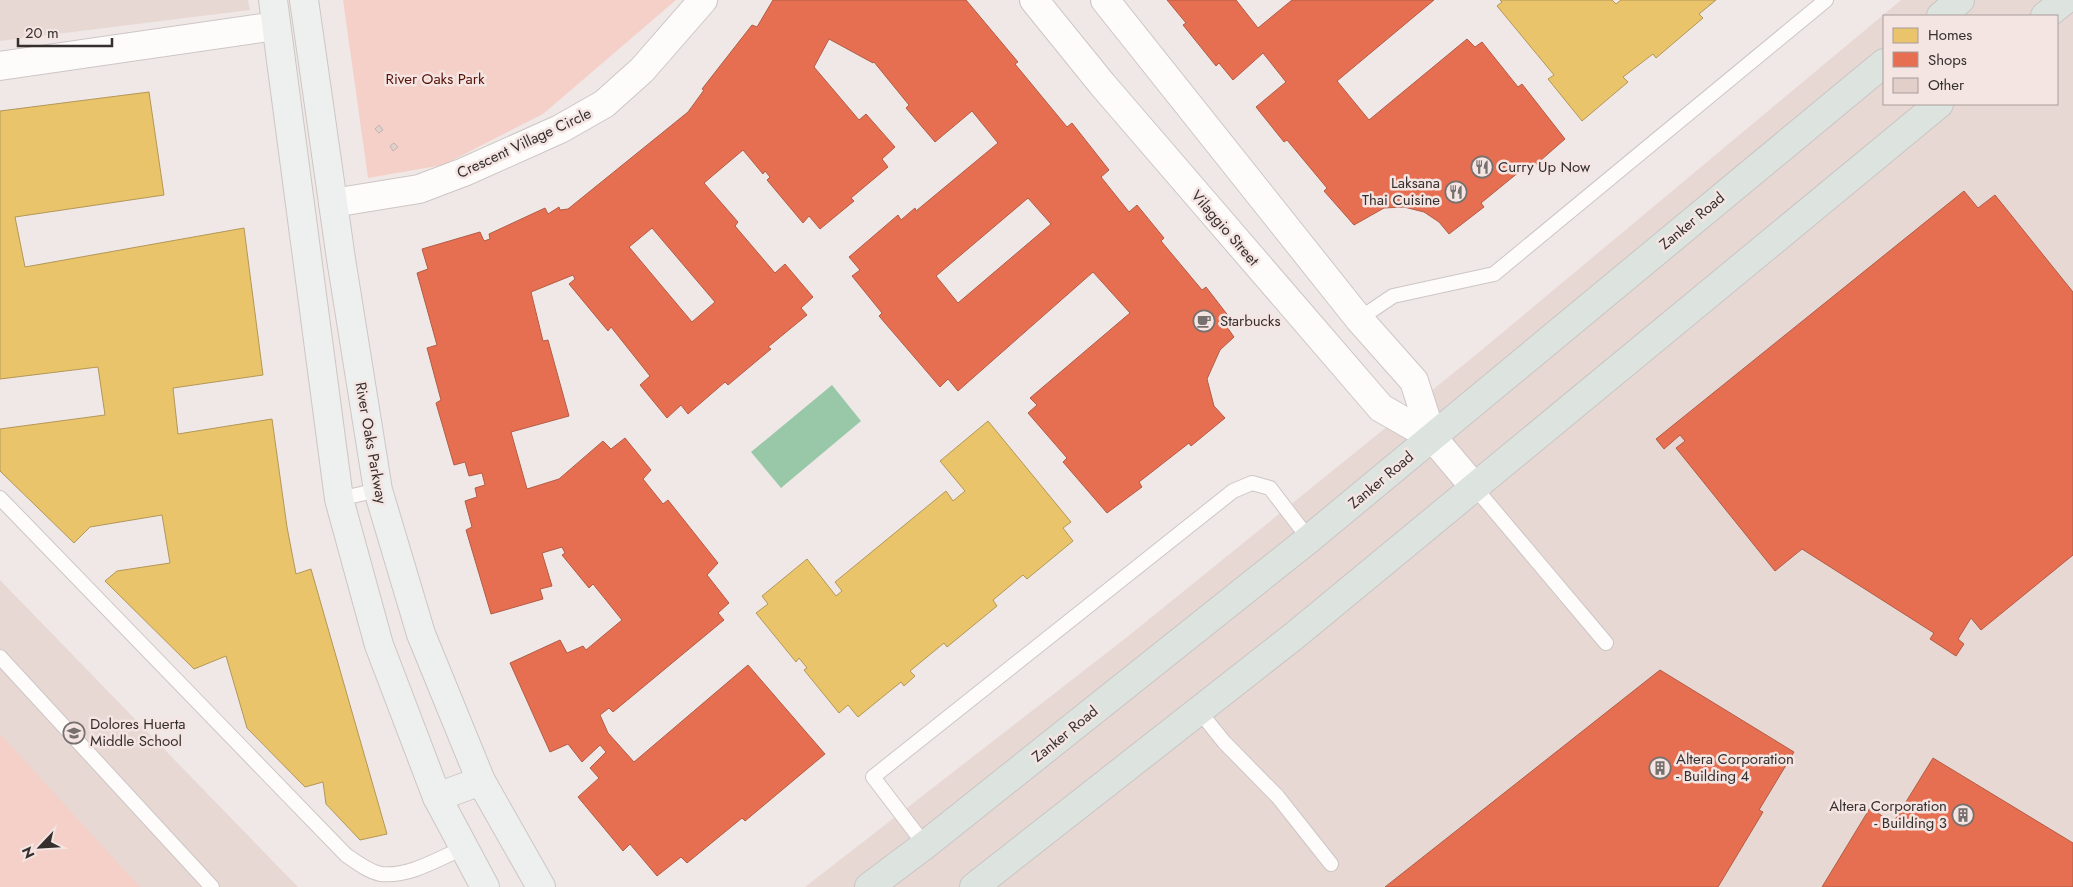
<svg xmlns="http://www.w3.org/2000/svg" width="2073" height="887" viewBox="0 0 2073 887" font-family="Jost,sans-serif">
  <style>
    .built { fill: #e8d8d4; fill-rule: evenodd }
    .green { fill: #f4d0c8 }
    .water { fill: #98c8a8 }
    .homes { fill: #e9c46a; stroke: #b39758 }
    .shops { fill: #e76f51; stroke: #b25c46; fill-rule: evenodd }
    .building { fill: #e2cfca; stroke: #bcb5b4 }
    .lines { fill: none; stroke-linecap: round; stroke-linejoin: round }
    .lane-casing { stroke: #cdc6c5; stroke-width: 16 }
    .street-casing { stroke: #cdc6c5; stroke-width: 30 }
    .secondary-casing { stroke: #cdc6c5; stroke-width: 30 }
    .primary-casing { stroke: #c9c5c4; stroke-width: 30 }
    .lane { stroke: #fdfcfb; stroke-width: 14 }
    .street { stroke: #fdfcfb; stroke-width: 28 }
    .secondary { stroke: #edf0ee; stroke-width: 28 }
    .primary { stroke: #dde4df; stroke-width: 28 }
    .labels { text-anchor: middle; stroke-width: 5; stroke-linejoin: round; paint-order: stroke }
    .park-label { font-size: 15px; fill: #581308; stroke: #f4e5e2 }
    .street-label { font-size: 15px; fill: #352f2e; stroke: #f4e5e2 }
    .poi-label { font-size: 15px; fill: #352f2e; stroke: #f4e5e2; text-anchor: start }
  </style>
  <rect width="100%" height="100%" fill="#f0e8e6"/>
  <g class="built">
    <polygon points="0,0 248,0 250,10 0,41"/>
    <path d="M 1901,0 L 2073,0 L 2073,887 L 805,887 L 1127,637 L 1478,353 ZM 1884,16 L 2057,16 L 2057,104 L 1884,104 Z"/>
    <polygon points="0,580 298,887 0,887"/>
  </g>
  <g class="green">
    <polygon points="343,0 676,0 543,114 443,165 368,178"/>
    <polygon points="0,734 140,887 0,887"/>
  </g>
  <polygon class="water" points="832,385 861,421 781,488 751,452"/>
  <g class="homes">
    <polygon points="1500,0 1612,0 1616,4 1621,0 1716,0 1699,14 1703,18 1656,58 1653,54 1623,77 1628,82 1582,121 1548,79 1554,75 1497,6 1502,2"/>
    <polygon points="149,92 164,195 15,217 25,267 244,228 263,375 173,388 178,434 272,419 287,527 296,574 311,569 387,834 360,840 326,804 323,782 305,787 247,728 226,656 194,669 105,581 117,571 170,563 162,515 90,527 74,543 0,471 0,429 105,415 98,367 0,379 0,111"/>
    <polygon points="988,421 1071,522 1063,528 1073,541 1027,579 1023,575 993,600 997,606 947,647 944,643 910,671 915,676 904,686 901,682 858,717 848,705 839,713 804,670 807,668 799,658 796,662 756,613 768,604 762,596 807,559 836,596 842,591 835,582 946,491 953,501 965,491 940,461"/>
  </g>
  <g class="shops">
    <path d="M 773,0 L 966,0 L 1018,62 L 1015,64 L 1067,127 L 1072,123 L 1109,170 L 1101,177 L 1129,212 L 1137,205 L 1164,238 L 1161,241 L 1202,290 L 1206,287 L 1233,322 L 1227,327 L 1234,337 L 1220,350 L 1207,379 L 1214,406 L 1225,418 L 1191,446 L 1189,443 L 1139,482 L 1142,487 L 1107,513 L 1063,462 L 1067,458 L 1028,413 L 1037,405 L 1030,398 L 1130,313 L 1093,272 L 958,391 L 948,379 L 940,387 L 879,316 L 882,313 L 852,276 L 860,270 L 849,257 L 898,215 L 901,220 L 915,208 L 916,211 L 998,143 L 972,111 L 935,142 L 906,108 L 909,105 L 874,62 L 873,63 L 829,39 L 814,67 L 859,120 L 866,114 L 895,147 L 882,159 L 888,167 L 851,198 L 854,201 L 820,229 L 809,216 L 803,223 L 767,180 L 770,177 L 765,171 L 763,174 L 743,150 L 704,183 L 738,222 L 735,226 L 775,273 L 785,264 L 813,297 L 801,308 L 807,315 L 768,347 L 771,349 L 728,385 L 725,382 L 688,414 L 681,405 L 667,418 L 640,385 L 650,376 L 611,327 L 608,331 L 569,284 L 575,279 L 573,275 L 531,292 L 543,341 L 548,340 L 569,416 L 511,432 L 527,489 L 559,479 L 603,441 L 611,449 L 625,438 L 651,470 L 643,479 L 663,504 L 668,500 L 718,563 L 707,575 L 729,603 L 718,613 L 724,620 L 613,712 L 609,708 L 600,715 L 608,733 L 634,762 L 748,665 L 825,754 L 745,821 L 742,818 L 687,863 L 681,857 L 657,876 L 630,844 L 623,851 L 578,797 L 599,778 L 590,768 L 606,752 L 600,745 L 582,762 L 568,744 L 550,752 L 510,663 L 560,640 L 567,653 L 583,646 L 586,650 L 622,620 L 593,584 L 589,588 L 562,555 L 565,553 L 562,547 L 542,553 L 552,586 L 540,589 L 543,599 L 491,614 L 466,530 L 472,527 L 465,501 L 477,497 L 475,488 L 485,485 L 482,473 L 469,476 L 465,462 L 454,465 L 436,403 L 441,400 L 427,348 L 437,345 L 417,273 L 428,269 L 422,249 L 480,232 L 484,241 L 490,239 L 489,234 L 545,208 L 548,214 L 559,207 L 560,210 L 568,209 L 688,112 L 704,90 L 702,89 L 752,25 L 757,27 ZM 1028,198 L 1051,224 L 958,303 L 936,276 ZM 652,228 L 715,302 L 692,322 L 629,247 Z"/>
    <polygon points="1167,0 1236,0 1258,28 1292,0 1434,0 1337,81 1369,120 1467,39 1475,47 1482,42 1518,87 1522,84 1565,139 1533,167 1530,163 1481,203 1484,207 1449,234 1439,222 1424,212 1404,207 1384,208 1354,225 1324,191 1327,188 1287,140 1284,142 1256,107 1286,82 1263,53 1233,80 1219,63 1216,66 1183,25 1186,23"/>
    <polygon points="1964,191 1978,208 1995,195 2073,292 2073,555 1981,630 1971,618 1958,639 1964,644 1956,656 1930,639 1934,633 1802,549 1775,571 1676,448 1685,441 1680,435 1664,449 1656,439"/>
    <polygon points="1660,670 1794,752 1759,810 1763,812 1718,887 1385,887"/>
    <polygon points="1933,758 2073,843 2073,887 1822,887 1870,808 1893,823"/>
  </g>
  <g class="building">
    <polygon points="379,125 383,130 379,133 375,129"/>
    <polygon points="394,143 398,147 393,151 390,146"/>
  </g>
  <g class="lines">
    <g class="lane-casing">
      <g id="lane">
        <polyline points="1359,319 1393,296 1494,274 1826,0"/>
        <polyline points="1476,489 1606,643"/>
        <path d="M 0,498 L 346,855 C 356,862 369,872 381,874 C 409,877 438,859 463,848"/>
        <polyline points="339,499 378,490"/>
        <polyline points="0,657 212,887"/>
        <polyline points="1200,712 1224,742 1278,797 1331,864"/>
        <polyline points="925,845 873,777 1233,491 1252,483 1270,488 1309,539"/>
      </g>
    </g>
    <g class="street-casing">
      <g id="street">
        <polyline points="1034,0 1102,84 1381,408 1432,437 1476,489"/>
        <polyline points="1105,0 1359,319 1414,381 1432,437"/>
        <polyline points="0,66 276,26"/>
        <polyline points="333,203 419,189 464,172 560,129 604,104 642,70 703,0"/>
      </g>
    </g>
    <g class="secondary-casing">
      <g id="secondary">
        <polyline points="273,0 339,499 379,645 437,797 485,887"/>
        <polyline points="304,0 341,259 378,490 421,634 481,781 541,887"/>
        <polyline points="437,797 481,781"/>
      </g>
    </g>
    <g class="primary-casing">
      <g id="primary">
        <polyline points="1941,16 1960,0"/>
        <polyline points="2045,16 2065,0"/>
        <polyline points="869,887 925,845 1309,539 1884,63"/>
        <polyline points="974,887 1294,636 1939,104"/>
      </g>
    </g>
    <use href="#lane" class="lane"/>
    <use href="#street" class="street"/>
    <use href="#secondary" class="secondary"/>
    <use href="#primary" class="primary"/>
  </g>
  <defs>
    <g id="restaurant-ring" transform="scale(1.125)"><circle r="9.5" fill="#f4e5e2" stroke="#76706e" stroke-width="1.5"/><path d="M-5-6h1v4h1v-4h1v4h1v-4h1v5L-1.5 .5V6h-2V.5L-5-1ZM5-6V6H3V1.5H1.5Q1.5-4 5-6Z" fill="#76706e"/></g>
    <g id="cafe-ring" transform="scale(1.125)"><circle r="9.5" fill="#f4e5e2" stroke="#76706e" stroke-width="1.5"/><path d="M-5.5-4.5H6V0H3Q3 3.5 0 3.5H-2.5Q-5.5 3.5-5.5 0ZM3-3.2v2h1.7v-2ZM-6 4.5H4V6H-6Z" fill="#76706e"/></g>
    <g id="school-ring" transform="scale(1.125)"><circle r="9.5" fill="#f4e5e2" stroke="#76706e" stroke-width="1.5"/><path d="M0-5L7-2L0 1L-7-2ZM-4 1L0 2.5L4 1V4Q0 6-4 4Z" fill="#76706e"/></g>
    <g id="building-ring" transform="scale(1.125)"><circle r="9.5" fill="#f4e5e2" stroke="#76706e" stroke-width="1.5"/><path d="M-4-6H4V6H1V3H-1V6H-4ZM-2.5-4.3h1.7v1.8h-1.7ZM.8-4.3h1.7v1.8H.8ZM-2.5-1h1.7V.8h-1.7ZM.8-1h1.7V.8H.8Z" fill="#76706e"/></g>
  </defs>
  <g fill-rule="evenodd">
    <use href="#restaurant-ring" x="1482" y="167"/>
    <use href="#restaurant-ring" x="1456" y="192"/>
    <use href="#cafe-ring" x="1204" y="321"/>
    <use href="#school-ring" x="74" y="733"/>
    <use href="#building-ring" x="1660" y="768"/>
    <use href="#building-ring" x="1963" y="815"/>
  </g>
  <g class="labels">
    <g class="park-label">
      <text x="435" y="84">River Oaks Park</text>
    </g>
    <g class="street-label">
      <text transform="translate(524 143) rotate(-25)" y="5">Crescent Village Circle</text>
      <text transform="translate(1692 221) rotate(-40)" y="5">Zanker Road</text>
      <text transform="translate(1225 228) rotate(49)" y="5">Vilaggio Street</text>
      <text transform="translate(371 443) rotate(80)" y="5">River Oaks Parkway</text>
      <text transform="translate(1381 480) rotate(-40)" y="5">Zanker Road</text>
      <text transform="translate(1065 734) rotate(-39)" y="5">Zanker Road</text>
    </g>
    <g class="poi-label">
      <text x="1498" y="172">Curry Up Now</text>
      <text x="1440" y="188" text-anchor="end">Laksana<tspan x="1440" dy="17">Thai Cuisine</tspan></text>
      <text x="1220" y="326">Starbucks</text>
      <text x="90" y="729">Dolores Huerta<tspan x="90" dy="17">Middle School</tspan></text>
      <text x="1676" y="764">Altera Corporation<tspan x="1676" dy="17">- Building 4</tspan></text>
      <text x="1947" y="811" text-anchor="end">Altera Corporation<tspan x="1947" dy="17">- Building 3</tspan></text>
    </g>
  </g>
  <rect x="1883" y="15" width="175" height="90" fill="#f4e5e2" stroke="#a89c9a"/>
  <rect x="1893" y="28" width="25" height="15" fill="#e9c46a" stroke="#a89c9a"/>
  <text x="1928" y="40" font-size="15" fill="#352f2e">Homes</text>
  <rect x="1893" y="52" width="25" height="15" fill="#e76f51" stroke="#a89c9a"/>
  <text x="1928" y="65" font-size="15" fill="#352f2e">Shops</text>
  <rect x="1893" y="78" width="25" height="15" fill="#e2cfca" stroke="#a89c9a"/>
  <text x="1928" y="90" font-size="15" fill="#352f2e">Other</text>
  <g transform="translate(40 847) rotate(245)" stroke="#f4e5e2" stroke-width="4" paint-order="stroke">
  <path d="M0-4L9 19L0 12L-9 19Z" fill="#352f2e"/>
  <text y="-8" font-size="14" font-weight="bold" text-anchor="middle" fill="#352f2e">N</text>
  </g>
  <path d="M18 38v8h94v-8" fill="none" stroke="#352f2e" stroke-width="2.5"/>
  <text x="25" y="38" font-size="15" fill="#352f2e" stroke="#f4e5e2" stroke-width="4" paint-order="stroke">20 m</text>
</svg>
